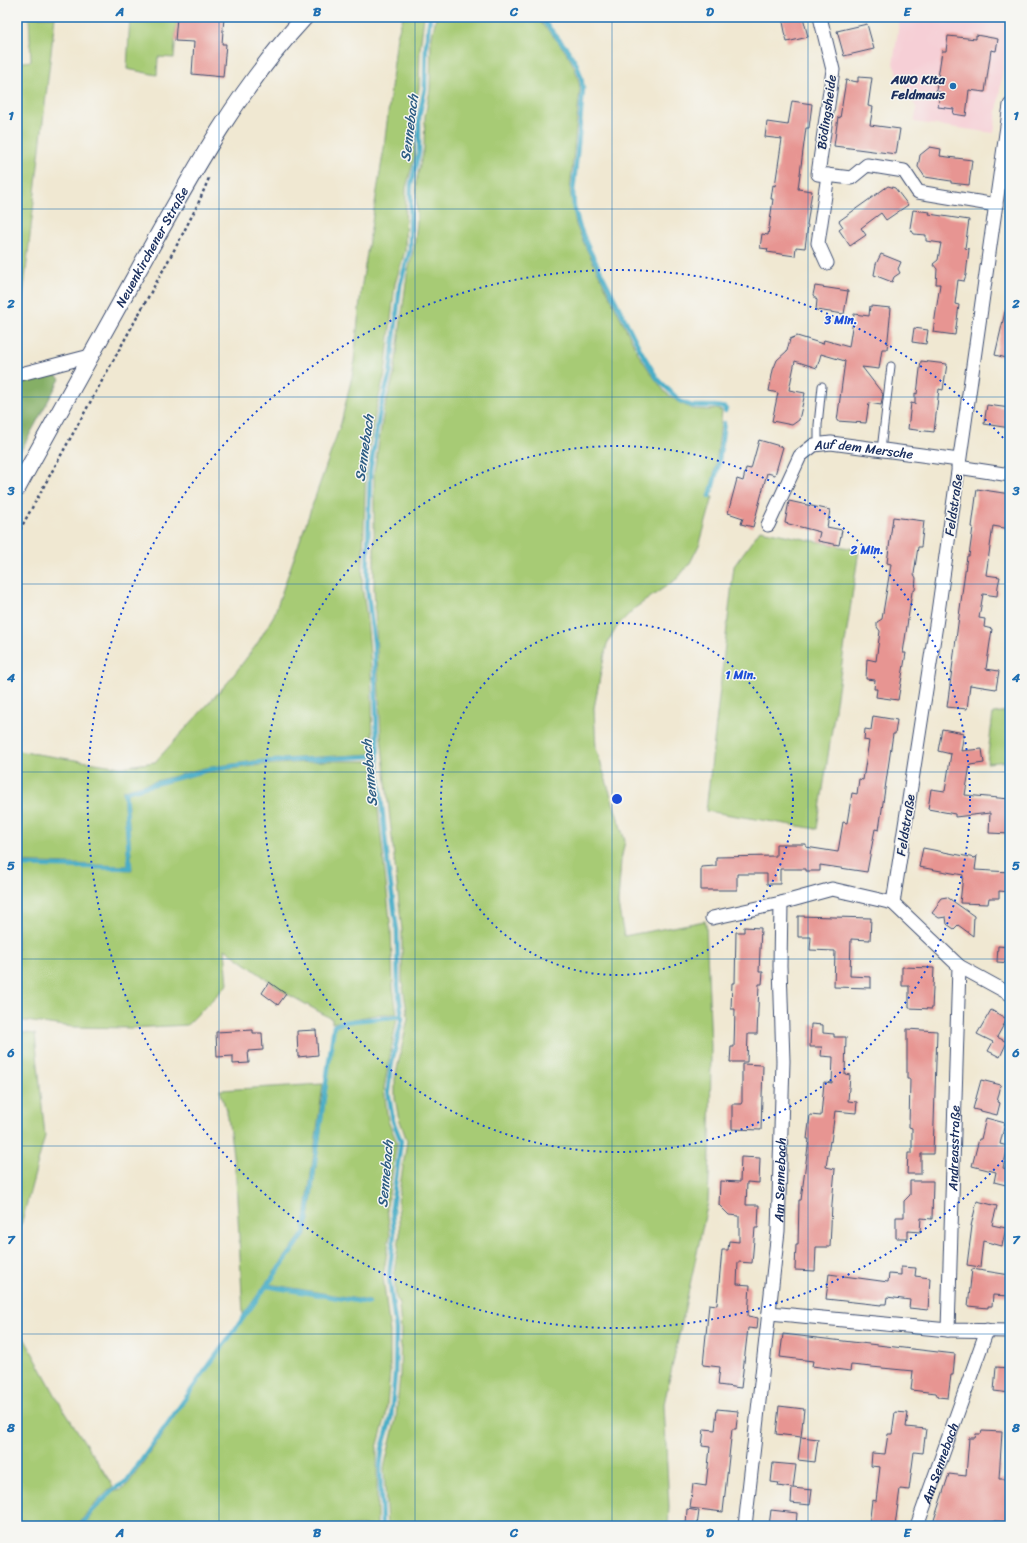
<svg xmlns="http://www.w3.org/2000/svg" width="1027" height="1543" viewBox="0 0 1027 1543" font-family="Sriracha,sans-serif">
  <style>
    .built { fill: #f6cfd6 }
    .green { fill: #a7cb74; stroke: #617d69 }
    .forest { fill: #85af66; stroke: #506f62 }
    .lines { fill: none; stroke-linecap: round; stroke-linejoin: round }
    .stream { stroke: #48aec8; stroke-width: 4.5 }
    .building { fill: #e79592 }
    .service-casing { stroke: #3b4b6f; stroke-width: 9 }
    .minor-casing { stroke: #3b4b6f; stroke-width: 15 }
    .tertiary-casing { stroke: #3b4b6f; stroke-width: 18 }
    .path { stroke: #3b4b6f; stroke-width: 2.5; stroke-dasharray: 3 3; stroke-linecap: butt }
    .service { stroke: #fff; stroke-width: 7 }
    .minor { stroke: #fff; stroke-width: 13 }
    .tertiary { stroke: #fff; stroke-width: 16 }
    .grid { fill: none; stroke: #1f6fb2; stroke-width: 1; stroke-opacity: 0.55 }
    .ring { fill: none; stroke: #1d4ed8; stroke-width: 2; stroke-dasharray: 2 4 }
    .poi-dot { fill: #1f6fb2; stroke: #f6f6f2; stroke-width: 1.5 }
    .labels { text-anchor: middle; stroke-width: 3; stroke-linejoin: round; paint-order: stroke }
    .poi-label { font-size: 13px; font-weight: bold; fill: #1b2f5e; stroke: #f6f6f2; text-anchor: end }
    .street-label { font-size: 13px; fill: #1b2f5e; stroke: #f6f6f2 }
    .water-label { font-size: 14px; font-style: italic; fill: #2b5b83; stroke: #f6f6f2 }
    .centre { fill: #1d4ed8; stroke: #f6f6f2; stroke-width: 2 }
    .ring-label { font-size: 12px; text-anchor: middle; font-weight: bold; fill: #1d4ed8; stroke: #f6f6f2; stroke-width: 3; stroke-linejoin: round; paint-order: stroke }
    .neatline { fill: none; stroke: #1f6fb2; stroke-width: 1.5 }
    .grid-label { font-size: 13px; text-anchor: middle; font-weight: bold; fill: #1f6fb2 }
  </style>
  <rect width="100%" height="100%" fill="#f6f6f2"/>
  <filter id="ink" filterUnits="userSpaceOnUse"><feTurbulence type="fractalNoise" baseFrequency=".025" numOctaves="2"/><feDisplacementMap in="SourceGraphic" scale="8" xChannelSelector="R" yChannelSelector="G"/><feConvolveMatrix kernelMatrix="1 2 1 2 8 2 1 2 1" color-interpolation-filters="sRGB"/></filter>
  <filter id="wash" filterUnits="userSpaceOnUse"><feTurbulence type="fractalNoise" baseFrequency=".012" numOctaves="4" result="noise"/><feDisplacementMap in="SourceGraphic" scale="16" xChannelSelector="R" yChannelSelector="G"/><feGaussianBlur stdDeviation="0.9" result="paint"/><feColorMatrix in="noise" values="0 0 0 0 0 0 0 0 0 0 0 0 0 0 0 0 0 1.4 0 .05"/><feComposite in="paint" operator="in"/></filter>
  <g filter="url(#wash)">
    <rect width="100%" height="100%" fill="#f0e8d2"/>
    <polygon class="built" points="900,17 1010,18 994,133 914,122 917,109 893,64"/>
    <g class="green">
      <polygon points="29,17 55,17 17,350 17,63 31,61"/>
      <polygon points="130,17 177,17 174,58 158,57 157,75 127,69"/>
      <path d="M 403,17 L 424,17 L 420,49 L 419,88 L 413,117 L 415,156 L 406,188 L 405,251 L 395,284 L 385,373 L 376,409 L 366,464 L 362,587 C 372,641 372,698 373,754 L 262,760 L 204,768 L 123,790 L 128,866 L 17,862 L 17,751 L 121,767 L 155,762 L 229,681 L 257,644 L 274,615 L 341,423 L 353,372 L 361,290 L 384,148 L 397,36 Z"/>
      <path d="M 436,17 L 536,17 C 556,40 576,57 580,89 L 570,191 L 576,225 L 587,250 L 639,355 L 653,376 L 665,392 L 678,402 L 692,409 L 709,410 L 716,409 L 722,411 L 716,466 L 708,497 L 713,497 L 700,543 L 690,563 L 678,578 L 635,608 L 618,625 L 607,644 L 601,672 L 594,708 L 596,748 L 625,841 L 621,860 L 618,904 L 624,936 L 705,921 L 706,925 L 711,1046 L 710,1151 L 708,1202 L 664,1404 L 669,1507 L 668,1526 L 387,1526 L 384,1468 L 396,1418 L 400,1375 L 401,1330 L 399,1305 L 396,1297 L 394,1273 L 400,1234 L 398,1206 L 399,1192 L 407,1141 L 398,1115 L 395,1098 L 395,1079 L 408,1018 L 403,987 L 404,986 L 402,982 L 402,931 L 381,736 L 374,588 L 374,472 L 384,410 L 394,375 L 407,275 L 414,248 L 417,222 L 416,182 L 424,148 L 425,116 L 430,90 L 431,41 Z"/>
      <polygon points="760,530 859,550 817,829 706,811 734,566"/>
      <polygon points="1010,711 1010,761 987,763 993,713"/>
      <polygon points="325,761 373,761 391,930 393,987 397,1014 381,1014 332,1023 332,1019 286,993 225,949 228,984 187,1025 131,1028 73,1027 17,1020 17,866 132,870 127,793 207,772 262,765"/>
      <path d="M 397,1018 L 384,1088 L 388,1121 L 397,1142 L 387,1206 L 390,1235 L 383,1276 L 390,1333 L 390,1372 L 386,1416 L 377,1448 L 377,1526 L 84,1526 L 92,1514 L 113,1492 L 121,1490 L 129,1483 L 208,1368 L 266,1287 L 370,1304 L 370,1301 L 269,1284 L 307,1234 L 335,1027 C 355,1020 377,1019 397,1018 Z"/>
      <polygon points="17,1032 35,1034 45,1136 17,1240"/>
      <polygon points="323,1084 303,1232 243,1315 236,1178 228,1117 220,1090"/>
      <polygon points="17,1325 62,1407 113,1486 88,1511 78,1526 17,1526"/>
    </g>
    <polygon class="forest" points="54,373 60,379 17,458 17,382"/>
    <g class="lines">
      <g class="stream">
        <polyline points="540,17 567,49 577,65 581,77 583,89 579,135 573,192 574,207 579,225 588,247 642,353 657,378 680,401 692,406 715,406 726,408 725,411"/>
        <polyline points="710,496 718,467 724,423"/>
        <polyline points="17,865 130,868 125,792 206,770 262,762 377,756"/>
        <polyline points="266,1286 369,1303"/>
        <polyline points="81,1526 90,1513 114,1489 126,1482 207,1368 305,1233 334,1026 343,1022 402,1016"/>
        <polyline points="382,1526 380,1468 382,1449 391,1418 395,1374 396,1330 389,1276 394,1234 392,1207 401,1141 393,1121 388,1090 391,1067 402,1018 398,986 397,930 388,865 378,767 374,642 367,587 370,471 380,410 390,374 400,285 410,250 411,185 419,152 419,117 425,89 426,45 430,17"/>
      </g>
    </g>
    <g id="blocks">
      <g class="building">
        <polygon points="177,17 224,17 222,44 226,44 223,77 192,74 194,42 175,41"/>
        <polygon points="782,17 803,17 808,37 787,42"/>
        <polygon points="867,24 874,49 844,56 837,31"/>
        <polygon points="976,35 998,39 996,51 991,50 985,92 969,90 966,116 953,114 954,109 938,107 940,92 936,91 942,51 946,51 948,36 976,39"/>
        <polygon points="858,77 872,78 868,106 873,107 870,125 900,129 896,154 834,146 838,117 840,118 846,80 858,82"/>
        <polygon points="792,101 812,104 809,128 806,128 798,189 812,191 807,225 808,225 805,248 796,247 795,256 767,252 768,249 760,248 762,234 768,235 773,199 771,199 773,185 775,186 782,139 765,137 767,122 788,125"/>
        <polygon points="930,147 941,149 940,156 972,160 969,185 951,183 951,181 925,177 918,167 920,155"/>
        <polygon points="888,186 895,188 908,205 886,220 881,213 861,228 866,235 850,246 839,230 843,227 839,221"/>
        <polygon points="913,210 930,212 929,214 969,220 965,248 969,249 966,275 964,281 958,280 955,304 959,305 955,335 933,332 940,284 936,284 937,269 933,264 938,260 941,243 926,241 926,235 914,234 910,228"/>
        <polygon points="881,254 901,262 898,269 900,273 894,277 892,282 874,275 876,264"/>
        <polygon points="815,286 848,291 844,314 816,310 817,300 813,295"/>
        <polygon points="870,306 891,308 887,349 882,349 879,369 862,367 883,394 881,405 869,403 866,423 837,421 845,361 821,354 817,368 795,361 789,390 805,393 799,420 792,425 772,421 778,393 769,391 773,370 777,360 787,351 790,339 797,336 823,344 824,340 849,347 854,314 869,316"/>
        <polygon points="1005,312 1010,313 1010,359 995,355"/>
        <polygon points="914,328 928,330 926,344 912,342"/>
        <polygon points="921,361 947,364 943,390 939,389 934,432 908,429 911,403 915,404 915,393 917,394"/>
        <polygon points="987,405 1010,408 1010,428 984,424"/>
        <polygon points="759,440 783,447 775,475 767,473 753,527 741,524 743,518 728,513 737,479 743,481 746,468 751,469"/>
        <polygon points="977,489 1010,494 1010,529 993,526 986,575 1000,577 998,586 997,596 983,594 979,618 985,619 984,627 992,629 986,669 999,671 996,689 970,685 967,709 947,707 967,556 969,556 973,527 972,527"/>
        <polygon points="789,501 830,510 827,527 842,530 839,545 818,541 820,532 785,523"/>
        <polygon points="893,517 924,521 921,547 918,547 914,574 916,578 915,590 912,592 903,653 906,653 898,700 876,697 877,689 874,689 875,680 866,679 867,659 876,661 880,631 877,627 877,622 882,619 891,564 887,563"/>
        <polygon points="873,716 897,720 895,734 893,734 879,830 875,829 867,872 820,865 820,871 806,871 806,869 780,869 780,884 767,884 767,874 737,874 737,890 701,890 701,867 716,866 716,857 776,856 776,844 806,844 806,847 838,852 843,822 847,823 852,793 857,794 859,779 863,780 869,741 864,740 865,729 871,730"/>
        <polygon points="942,729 964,733 961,751 982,749 984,763 970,765 965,795 1010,799 1010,834 989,833 990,813 955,817 955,814 928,809 931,789 945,791 951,754 938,751"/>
        <polygon points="923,848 975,858 977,855 975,870 1010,872 1010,892 999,891 999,898 989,898 988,904 960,903 963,875 919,867"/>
        <polygon points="947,897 974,916 973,936 958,925 954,929 947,924 946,917 939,918 932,913 938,905 938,902 941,898"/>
        <polygon points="798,916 871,918 870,940 851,939 850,976 871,977 871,988 834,987 835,951 810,950 811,937 798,937"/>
        <polygon points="744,927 761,928 759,972 763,972 762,984 759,984 757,1034 748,1034 747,1062 730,1062 731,1047 734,1047 735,1009 731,1009 732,983 735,983 736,932 744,932"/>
        <polygon points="998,946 1010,947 1010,963 997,962"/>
        <polygon points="902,967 934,968 932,1009 909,1008 909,986 902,986"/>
        <polygon points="269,982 286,994 278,1005 262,993"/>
        <polygon points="991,1010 1007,1019 997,1037 1007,1042 1000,1057 988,1051 993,1042 977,1034"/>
        <polygon points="811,1024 823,1025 823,1033 834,1034 834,1037 846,1037 845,1074 850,1075 848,1101 857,1102 856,1113 835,1111 831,1142 830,1141 826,1167 835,1169 832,1204 830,1247 816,1247 815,1271 795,1270 796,1245 798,1245 799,1200 801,1200 809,1139 807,1139 810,1115 821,1116 824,1082 832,1083 833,1057 821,1056 822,1047 810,1047"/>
        <polygon points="907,1029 937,1031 933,1154 921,1154 921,1174 907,1174 908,1153 912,1153 912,1128 909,1127 910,1079 907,1079"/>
        <polygon points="253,1030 253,1033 262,1033 263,1050 248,1051 249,1063 233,1064 233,1056 217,1057 216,1032"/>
        <polygon points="316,1030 318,1055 298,1057 297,1031"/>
        <polygon points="742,1064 763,1065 761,1130 732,1129 732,1104 741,1104 742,1102"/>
        <polygon points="981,1080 1001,1085 997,1102 1000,1103 997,1115 973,1109"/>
        <polygon points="986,1118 1005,1123 1000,1144 1008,1146 1003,1168 1010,1170 1010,1186 994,1182 996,1172 972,1166 979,1139 981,1139"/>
        <polygon points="741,1157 760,1158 759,1183 747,1182 746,1205 759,1205 758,1228 755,1228 752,1263 738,1262 737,1284 750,1285 748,1316 758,1318 757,1329 748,1328 741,1388 718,1385 720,1367 703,1365 709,1304 717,1305 722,1250 728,1250 729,1241 739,1242 739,1216 729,1215 719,1205 720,1181 740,1182"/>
        <polygon points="910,1181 933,1181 932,1219 921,1218 920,1232 908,1231 908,1238 896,1238 896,1217 904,1217 904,1201 910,1195"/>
        <polygon points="977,1201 997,1206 992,1225 1006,1228 1002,1246 983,1241 980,1267 967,1265 972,1226 971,1226"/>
        <polygon points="901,1267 916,1268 915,1276 930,1278 928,1310 909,1308 910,1300 887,1297 886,1304 881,1304 881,1305 826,1299 829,1274 888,1282 889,1274 901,1275"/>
        <polygon points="972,1269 1010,1275 1010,1296 993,1295 992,1306 988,1306 988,1308 968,1306"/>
        <polygon points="783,1334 955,1354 953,1375 951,1375 948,1398 938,1397 936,1393 911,1390 913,1371 851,1365 850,1371 812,1366 813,1361 780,1357"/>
        <polygon points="996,1367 1010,1368 1010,1393 994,1391"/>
        <polygon points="779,1406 804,1409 801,1437 818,1439 815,1462 798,1460 801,1437 776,1434"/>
        <polygon points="717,1409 738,1411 736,1429 732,1429 723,1512 690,1508 693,1484 706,1486 710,1447 702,1446 704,1429 715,1430"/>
        <polygon points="895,1412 908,1413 906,1427 926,1429 923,1453 914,1452 909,1490 900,1489 895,1526 869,1526 872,1500 876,1501 880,1467 871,1466 872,1453 885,1454 888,1434 892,1434"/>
        <polygon points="982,1431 1002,1432 999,1479 1010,1479 1010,1522 994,1521 993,1526 932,1526 949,1474 966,1476 969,1438 975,1438 976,1434 981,1434"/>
        <polygon points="773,1463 796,1465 793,1488 812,1490 810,1505 791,1503 792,1488 778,1486 779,1483 771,1482"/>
        <polygon points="687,1509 699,1511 697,1526 686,1526"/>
        <polygon points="771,1510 797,1513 796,1526 769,1526"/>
      </g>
    </g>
  </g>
  <g filter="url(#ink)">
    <use href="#blocks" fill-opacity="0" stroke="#3b4b6f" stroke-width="1"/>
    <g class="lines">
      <g class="service-casing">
        <g id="service">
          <polyline points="818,445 818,425 822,386"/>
          <polyline points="881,450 891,366"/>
        </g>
      </g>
      <g class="minor-casing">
        <g id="minor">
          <polyline points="820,17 833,70 818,174 851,178 867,165 904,171 918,192 996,205"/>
          <polyline points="1010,105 938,612 893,903 959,966 1010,994"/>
          <polyline points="827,263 818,243 828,175"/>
          <polyline points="17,375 90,356"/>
          <polyline points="958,467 1010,475"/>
          <path id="s1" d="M 768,525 L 800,456 L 814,445 L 831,443 L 959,460"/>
          <polyline points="712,918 781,903 832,889 893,903"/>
          <polyline points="770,1313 948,1330 1010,1331"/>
          <path id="s2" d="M 948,1330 L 959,966"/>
          <path id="s3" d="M 745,1526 L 778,1231 L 783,1061 L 780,966 L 781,903"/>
          <path id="s4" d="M 917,1526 L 987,1330"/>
        </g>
      </g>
      <g class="tertiary-casing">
        <g id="tertiary">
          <path id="s5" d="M 17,489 C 57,415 99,342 139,269 C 188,181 236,91 305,17"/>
        </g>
      </g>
      <polyline class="path" points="17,535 178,243 198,204 209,178"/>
      <use href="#service" class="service"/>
      <use href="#minor" class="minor"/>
      <use href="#tertiary" class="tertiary"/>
    </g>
  </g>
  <path class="grid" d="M 219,17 L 219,1526M 415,17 L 415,1526M 612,17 L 612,1526M 808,17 L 808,1526M 17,209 L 1010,209M 17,397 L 1010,397M 17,584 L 1010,584M 17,772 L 1010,772M 17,959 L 1010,959M 17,1146 L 1010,1146M 17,1334 L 1010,1334"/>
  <g class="ring">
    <circle cx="617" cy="799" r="176"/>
    <circle cx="617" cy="799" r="353"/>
    <path d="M1007 1156A529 529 0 1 1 1007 442"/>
  </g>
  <circle class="poi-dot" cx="953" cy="86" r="4"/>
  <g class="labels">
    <g class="poi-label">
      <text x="945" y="84">AWO Kita<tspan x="945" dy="15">Feldmaus</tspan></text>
    </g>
    <g class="street-label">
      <text transform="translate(826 112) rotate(-82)" y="5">Bödingsheide</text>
      <text dy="5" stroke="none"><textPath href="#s5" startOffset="277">Neuenkirchener Straße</textPath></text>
      <text dy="5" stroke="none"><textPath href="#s1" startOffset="144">Auf dem Mersche</textPath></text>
      <text transform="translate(953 505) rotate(-82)" y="5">Feldstraße</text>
      <text transform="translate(905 825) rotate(-81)" y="5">Feldstraße</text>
      <text dy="5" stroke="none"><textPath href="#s2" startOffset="182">Andreasstraße</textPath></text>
      <text dy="5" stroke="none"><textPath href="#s3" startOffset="348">Am Sennebach</textPath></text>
      <text dy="5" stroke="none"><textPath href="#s4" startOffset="67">Am Sennebach</textPath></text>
    </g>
    <g class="water-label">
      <text transform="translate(409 128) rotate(-83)" y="5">Sennebach</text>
      <text transform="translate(364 448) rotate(-82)" y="5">Sennebach</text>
      <text transform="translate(369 773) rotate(-95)" y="5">Sennebach</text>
      <text transform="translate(385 1174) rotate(-85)" y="5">Sennebach</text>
    </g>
  </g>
  <circle cx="617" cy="799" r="6" class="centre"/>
  <g class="ring-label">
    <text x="841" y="324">3 Min.</text>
    <text x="867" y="554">2 Min.</text>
    <text x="741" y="679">1 Min.</text>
  </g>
  <rect width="1027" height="1543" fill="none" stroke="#f6f6f2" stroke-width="44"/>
  <rect x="22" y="22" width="983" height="1499" class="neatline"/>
  <g class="grid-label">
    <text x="120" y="16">A</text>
    <text x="317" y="16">B</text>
    <text x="514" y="16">C</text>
    <text x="710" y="16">D</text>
    <text x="907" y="16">E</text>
    <text x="11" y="120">1</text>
    <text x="1016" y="120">1</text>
    <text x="11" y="308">2</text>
    <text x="1016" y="308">2</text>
    <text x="11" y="495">3</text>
    <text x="1016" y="495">3</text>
    <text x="11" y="682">4</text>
    <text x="1016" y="682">4</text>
    <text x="11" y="870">5</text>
    <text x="1016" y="870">5</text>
    <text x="11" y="1057">6</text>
    <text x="1016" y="1057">6</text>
    <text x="11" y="1244">7</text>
    <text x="1016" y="1244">7</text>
    <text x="11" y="1432">8</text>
    <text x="1016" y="1432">8</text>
    <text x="120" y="1537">A</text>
    <text x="317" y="1537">B</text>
    <text x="514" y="1537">C</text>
    <text x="710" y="1537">D</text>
    <text x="907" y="1537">E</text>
  </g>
</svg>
